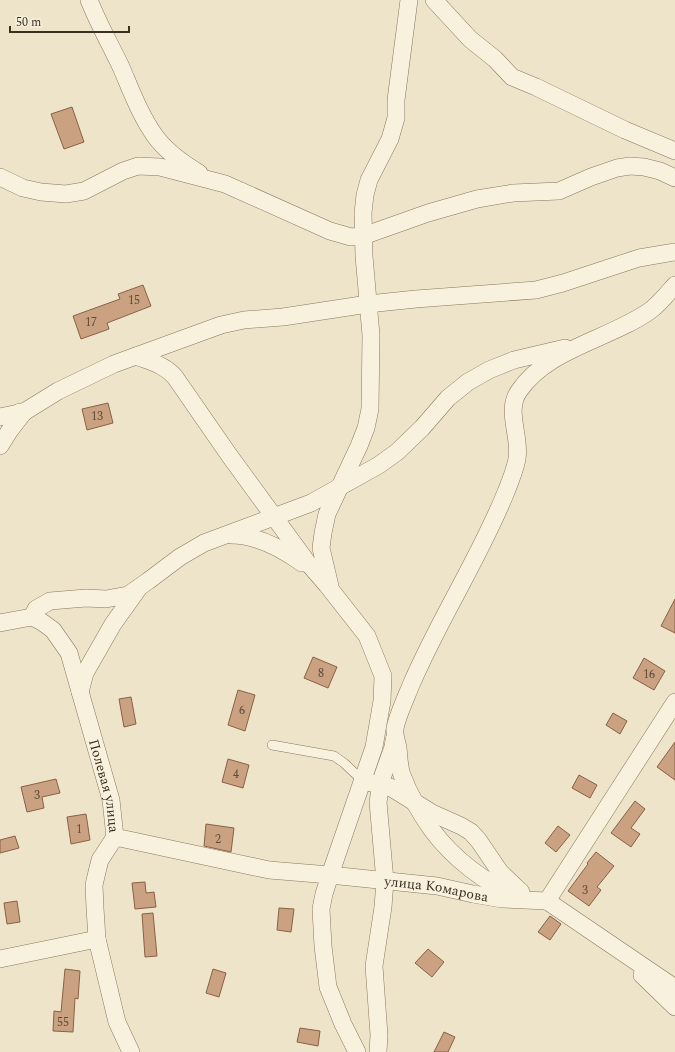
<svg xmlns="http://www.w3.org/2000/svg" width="675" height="1052" viewBox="0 0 675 1052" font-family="Spectral,serif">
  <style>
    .building { fill: #caa181; stroke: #896145 }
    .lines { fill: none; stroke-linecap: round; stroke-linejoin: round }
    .lane-casing { stroke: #8a775e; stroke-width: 10 }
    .street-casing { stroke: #8a775e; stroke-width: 18 }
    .lane { stroke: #f8f1dd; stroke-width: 9 }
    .street { stroke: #f8f1dd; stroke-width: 17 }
    .labels { text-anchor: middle; stroke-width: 3.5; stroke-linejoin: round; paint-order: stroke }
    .number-label { font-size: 12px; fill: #5f4c39 }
    .street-label { font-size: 14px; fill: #3b2f21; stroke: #f5eed9 }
  </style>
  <rect width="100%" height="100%" fill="#eee4ca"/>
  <g class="building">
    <polygon points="72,107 84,142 64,149 51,114"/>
    <polygon points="143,285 151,306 107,323 109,329 81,339 73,316 120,299 118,294"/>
    <polygon points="108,403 113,423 87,430 82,409"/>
    <polygon points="675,599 675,633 661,626"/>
    <polygon points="313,657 337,667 328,688 304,678"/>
    <polygon points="644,658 665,671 654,690 633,678"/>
    <polygon points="238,690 255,695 245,731 228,725"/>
    <polygon points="131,697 136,724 124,727 119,699"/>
    <polygon points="613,713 627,721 620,734 606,725"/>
    <polygon points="675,742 675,780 657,767"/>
    <polygon points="228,759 249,765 243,788 222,782"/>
    <polygon points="579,775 597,785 590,798 572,788"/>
    <polygon points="56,779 60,793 42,797 44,808 27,812 21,787"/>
    <polygon points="635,801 645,809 631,828 640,834 631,847 611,833"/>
    <polygon points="86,814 90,840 71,844 67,817"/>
    <polygon points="206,824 234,828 231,852 204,846"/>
    <polygon points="558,826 570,835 556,852 545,843"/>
    <polygon points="15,836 19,848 0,853 0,840"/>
    <polygon points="596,852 614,866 597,887 601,890 589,906 568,891 588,864 587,863"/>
    <polygon points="145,882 146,893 154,892 156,907 135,909 132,883"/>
    <polygon points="17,901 20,922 7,924 4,903"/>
    <polygon points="279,908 294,909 291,932 277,930"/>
    <polygon points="153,913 157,956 145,957 142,914"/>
    <polygon points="550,916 561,924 550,940 538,932"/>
    <polygon points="428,949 444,962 432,977 415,963"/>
    <polygon points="65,969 80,971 78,999 75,998 73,1032 53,1031 54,1011 61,1012"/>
    <polygon points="213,969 226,973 219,997 206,993"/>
    <polygon points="300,1028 320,1031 318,1046 297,1042"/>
    <polygon points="444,1032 455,1037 448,1052 434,1052"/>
  </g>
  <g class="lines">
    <g class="lane-casing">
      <polyline id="lane" points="272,745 334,756 344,763 363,781"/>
    </g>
    <g class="street-casing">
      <g id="street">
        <path d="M 89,0 C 98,23 110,44 121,67 C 131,90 140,115 155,136 C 165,150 184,164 199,173"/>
        <polyline points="434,0 470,39 495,59 512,77 536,87 625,130 675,151"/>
        <polyline points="0,177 23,188 41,192 66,194 84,191 123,171 138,166 160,167 225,184 330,231 351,237 363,236 428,213 477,199 513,193 559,191 591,177 617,168 630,166 644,167 660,171 675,178"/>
        <path id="s1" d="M 136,356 C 151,362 165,365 175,377 L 229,455 L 307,562 L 327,585 L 367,636 L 383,676 L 382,701 L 374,747 L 330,875 L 437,886 L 473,894 L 502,899 L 547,901"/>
        <polyline points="0,417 24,412 58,391 114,364 221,325 244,320 283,317 368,304 416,299 536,290 563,283 639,258 675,252"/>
        <polyline points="0,446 10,430 24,412 20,412"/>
        <path d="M 231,535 C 257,535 281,548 302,563"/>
        <polyline points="330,586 321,548 323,533 327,514 359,446 366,428 370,409 371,335 364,256 363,213 365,195 369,180 390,139 396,118 396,100 409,0"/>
        <polyline points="32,617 36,609 50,601 86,598 106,599 128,595 148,581 180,557 204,543 311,503 379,465 397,452 422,428 448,398 468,382 489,370 514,360 565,348"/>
        <path id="s2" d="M 0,623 L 32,617 L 42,622 L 53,630 L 69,653 L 111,800 L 115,837 L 269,870 L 330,875 L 324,894 L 321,909 L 323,946 L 328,987 L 343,1024 L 357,1052"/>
        <polyline points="80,692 85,673 113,624 138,589"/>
        <polyline points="371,783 390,787 432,813 461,826 471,832 479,841 500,872 521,892"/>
        <polyline points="115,837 100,860 97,872 94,885 95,908 97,939 117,1022 131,1052"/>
        <path d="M 517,895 C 485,884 452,857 432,830 C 420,813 409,794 402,775 C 399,767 399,757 398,748 C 397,742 394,735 395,729 C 396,719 407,695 411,685 C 439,619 479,559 506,492 C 510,482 515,470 517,459 C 521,436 505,411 519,391 C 548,348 611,339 651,310 C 660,303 668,293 675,285"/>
        <polyline points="547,901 675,702"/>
        <polyline points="547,901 675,988"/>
        <polyline points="0,959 97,939"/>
        <polyline points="642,975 675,1007"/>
        <polyline points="378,1052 379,1035 374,966 383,907 385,881 378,802 382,778 393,747 394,740"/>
      </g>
    </g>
    <use href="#lane" class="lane"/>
    <use href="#street" class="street"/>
  </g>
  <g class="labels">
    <g class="number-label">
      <text x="134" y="304">15</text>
      <text x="91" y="326">17</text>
      <text x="97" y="420">13</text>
      <text x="321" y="677">8</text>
      <text x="649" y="678">16</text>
      <text x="242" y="714">6</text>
      <text x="236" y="778">4</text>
      <text x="37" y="799">3</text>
      <text x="79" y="833">1</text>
      <text x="218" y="843">2</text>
      <text x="585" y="894">3</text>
      <text x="63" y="1026">55</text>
    </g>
    <g class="street-label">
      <text dy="5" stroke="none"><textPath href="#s2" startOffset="223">Полевая улица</textPath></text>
      <text dy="5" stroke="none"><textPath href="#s1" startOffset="725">улица Комарова</textPath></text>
    </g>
  </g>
  <path d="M10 26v6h119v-6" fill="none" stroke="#3b2f21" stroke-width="2"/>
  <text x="16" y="26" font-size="12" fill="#3b2f21" stroke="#f5eed9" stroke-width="3" paint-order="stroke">50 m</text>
</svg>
